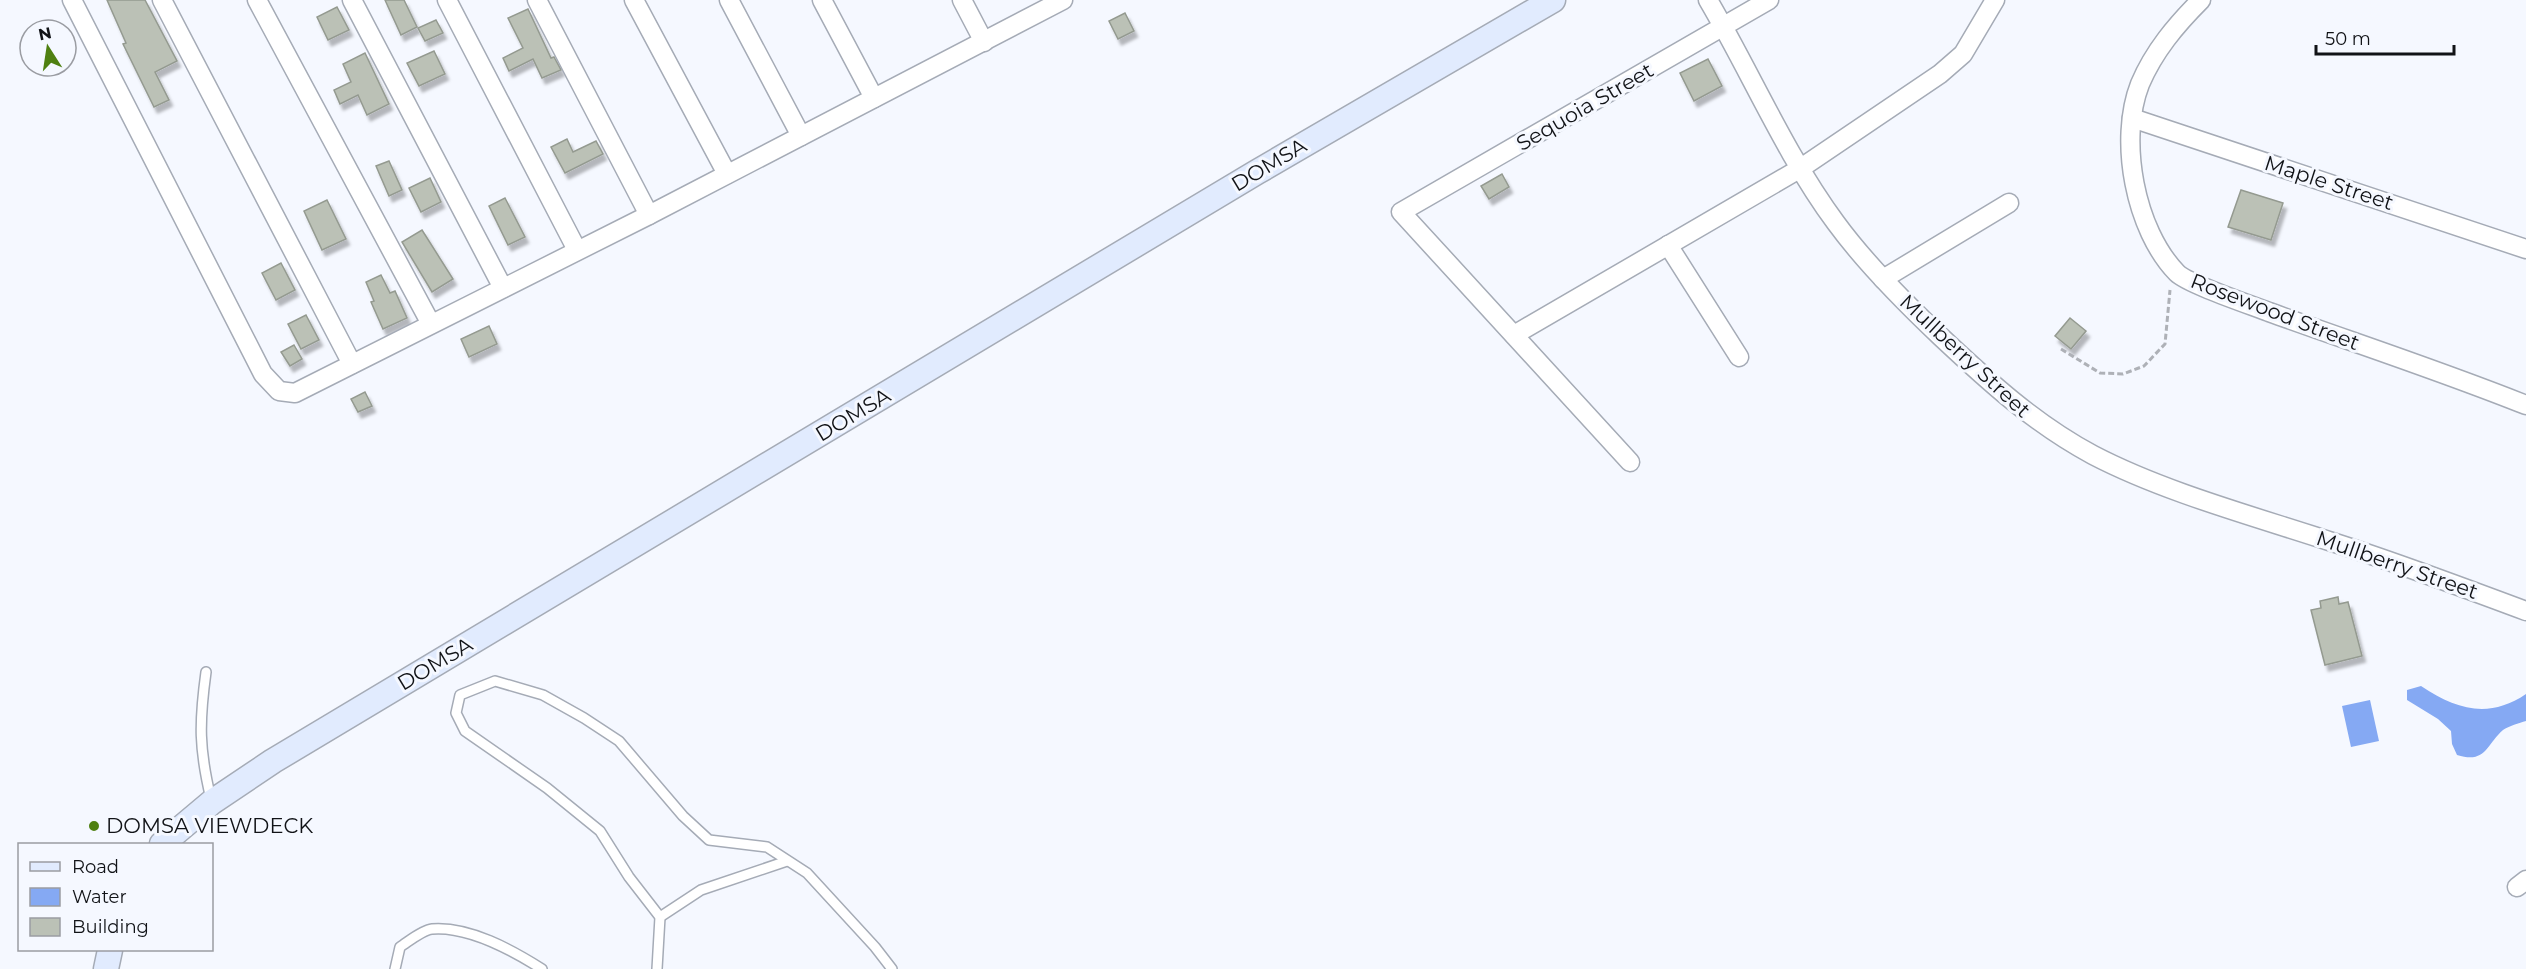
<svg xmlns="http://www.w3.org/2000/svg" width="2526" height="969" viewBox="0 0 2526 969" font-family="Montserrat,sans-serif">
  <style>
    .water { fill: #85a9f3 }
    .building { fill: #bbc1b6; stroke: #949a90; stroke-width: 1.5; filter: url(#shadow) }
    .lines { fill: none; stroke-linecap: round; stroke-linejoin: round }
    .lane-casing { stroke: #a5abb6; stroke-width: 12 }
    .street-casing { stroke: #a5abb6; stroke-width: 21 }
    .secondary-casing { stroke: #a5abb6; stroke-width: 27 }
    .path { stroke: #aeb1b7; stroke-width: 3; stroke-dasharray: 6 3; stroke-linecap: butt }
    .lane { stroke: #fff; stroke-width: 9 }
    .street { stroke: #fff; stroke-width: 18 }
    .secondary { stroke: #e1ebfe; stroke-width: 24 }
    .poi-dot { fill: #4f8011; stroke: #f5f8ff; stroke-width: 2 }
    .labels { text-anchor: middle; stroke-width: 6; stroke-linejoin: round; paint-order: stroke }
    .street-label { font-size: 21px; fill: #111317; stroke: #f5f8ff }
    .poi-label { font-size: 21px; fill: #111317; stroke: #f5f8ff; text-anchor: start }
  </style>
  <defs>
    <filter id="shadow"><feDropShadow dx="3.5" dy="6" stdDeviation="1.5" flood-color="#0004"/></filter>
  </defs>
  <rect width="100%" height="100%" fill="#f5f8ff"/>
  <g class="water">
    <path d="M 2421,686 C 2457,710 2489,719 2526,694 L 2526,721 C 2519,723 2509,726 2503,730 C 2486,745 2486,764 2457,755 L 2452,744 L 2451,731 L 2438,719 L 2407,700 L 2407,690 Z"/>
    <polygon points="2370,700 2379,741 2351,747 2342,706"/>
  </g>
  <g class="building">
    <polygon points="107,0 145,0 177,61 155,72 169,100 154,107 123,44 126,43"/>
    <polygon points="385,0 404,0 417,27 401,35"/>
    <polygon points="337,7 349,30 328,40 317,17"/>
    <polygon points="528,9 551,58 554,57 561,70 542,78 533,59 509,71 503,58 523,48 508,18"/>
    <polygon points="1125,13 1134,31 1118,39 1109,21"/>
    <polygon points="436,20 443,33 425,41 418,28"/>
    <polygon points="434,51 445,74 419,86 407,63"/>
    <polygon points="365,53 389,104 367,115 358,95 340,104 334,90 351,82 343,64"/>
    <polygon points="1708,59 1722,86 1694,101 1680,73"/>
    <polygon points="567,139 573,152 596,141 603,154 565,173 551,147"/>
    <polygon points="389,161 402,190 389,196 376,166"/>
    <polygon points="1502,174 1509,187 1489,199 1481,186"/>
    <polygon points="430,178 441,202 421,212 409,188"/>
    <polygon points="2241,190 2283,203 2271,240 2228,227"/>
    <polygon points="505,198 525,237 508,245 489,206"/>
    <polygon points="327,200 346,239 322,250 304,211"/>
    <polygon points="422,230 453,279 432,292 402,242"/>
    <polygon points="281,263 295,290 276,300 262,273"/>
    <polygon points="381,275 390,293 395,291 407,318 383,329 371,302 374,301 366,282"/>
    <polygon points="306,315 319,340 301,349 288,324"/>
    <polygon points="2070,318 2086,331 2071,349 2055,336"/>
    <polygon points="489,326 497,344 469,357 461,339"/>
    <polygon points="294,345 302,359 290,366 281,352"/>
    <polygon points="365,392 372,406 358,412 351,399"/>
    <polygon points="2338,597 2339,604 2348,602 2362,656 2325,665 2311,610 2321,608 2320,601"/>
  </g>
  <g class="lines">
    <g class="lane-casing">
      <g id="lane">
        <path d="M 206,672 C 199,723 199,749 211,799"/>
        <polyline points="660,917 701,890 787,861"/>
        <path d="M 395,969 L 400,947 C 408,942 422,930 432,929 C 469,926 512,950 542,969"/>
        <polyline points="657,969 660,917 629,877 600,831 547,788 465,731 456,713 460,695 495,681 543,695 584,718 619,741 683,816 709,840 767,847 807,873 875,947 892,969"/>
      </g>
    </g>
    <g class="street-casing">
      <g id="street">
        <polyline points="72,0 263,374 279,391 295,393 649,215 1063,0"/>
        <polyline points="162,0 352,364"/>
        <polyline points="257,0 431,324"/>
        <polyline points="352,0 503,288"/>
        <polyline points="447,0 577,250"/>
        <polyline points="537,0 649,215"/>
        <polyline points="634,0 727,174"/>
        <polyline points="729,0 801,136"/>
        <polyline points="822,0 874,98"/>
        <polyline points="962,0 984,42"/>
        <path d="M 1708,0 C 1751,73 1785,154 1836,223 C 1866,264 1904,302 1941,337 C 1989,382 2035,424 2093,455 C 2164,492 2253,516 2329,541 C 2396,562 2461,587 2526,611"/>
        <path d="M 2201,0 C 2176,25 2154,51 2140,84 C 2118,140 2135,230 2177,273 C 2188,284 2251,305 2269,312 C 2355,343 2441,371 2526,405"/>
        <polyline points="2132,118 2526,249"/>
        <polyline points="1668,245 1739,357"/>
        <polyline points="1883,279 2009,203"/>
        <polyline points="1514,335 1801,168 1940,74 1963,54 1995,0"/>
        <polyline points="1630,462 1401,212 1769,0"/>
        <polyline points="2517,887 2526,880"/>
      </g>
    </g>
    <g class="secondary-casing">
      <g id="secondary">
        <polyline points="162,844 212,802 273,761 1257,172 1553,0"/>
        <polyline points="106,969 110,950"/>
      </g>
    </g>
    <polyline class="path" points="2061,349 2100,373 2123,374 2144,366 2165,344 2170,290"/>
    <use href="#lane" class="lane"/>
    <use href="#street" class="street"/>
    <use href="#secondary" class="secondary"/>
  </g>
  <circle class="poi-dot" cx="94" cy="826" r="6"/>
  <g class="labels">
    <g class="street-label">
      <text transform="translate(1585 107) rotate(-30)" y="7">Sequoia Street</text>
      <text transform="translate(1269 165) rotate(-31)" y="7">DOMSA</text>
      <text transform="translate(2329 183) rotate(18)" y="7">Maple Street</text>
      <text transform="translate(2275 312) rotate(21)" y="7">Rosewood Street</text>
      <text transform="translate(1965 356) rotate(43)" y="7">Mullberry Street</text>
      <text transform="translate(853 415) rotate(-31)" y="7">DOMSA</text>
      <text transform="translate(2397 565) rotate(19)" y="7">Mullberry Street</text>
      <text transform="translate(435 664) rotate(-31)" y="7">DOMSA</text>
    </g>
    <g class="poi-label">
      <text x="106" y="833">DOMSA VIEWDECK</text>
    </g>
  </g>
  <rect x="18" y="843" width="195" height="108" fill="#f5f8ff" stroke="#9a9ca2" stroke-width="1.5"/>
  <rect x="30" y="862" width="30" height="9" fill="#e1ebfe" stroke="#9a9ca2" stroke-width="1.5"/>
  <text x="72" y="873" font-size="18" fill="#111317">Road</text>
  <rect x="30" y="888" width="30" height="18" fill="#85a9f3" stroke="#9a9ca2" stroke-width="1.5"/>
  <text x="72" y="903" font-size="18" fill="#111317">Water</text>
  <rect x="30" y="918" width="30" height="18" fill="#bbc1b6" stroke="#9a9ca2" stroke-width="1.5"/>
  <text x="72" y="933" font-size="18" fill="#111317">Building</text>
  <g transform="translate(48 48) rotate(348)"><circle r="28" fill="#f5f8ff" stroke="#9a9ca2" stroke-width="1.5"/>
  <path d="M0-4.5L10 22L0 15L-10 22Z" fill="#4f8011"/>
  <text y="-9" font-size="16" font-weight="bold" text-anchor="middle" fill="#111317">N</text>
  </g>
  <path d="M2316 45v9h138v-9" fill="none" stroke="#111317" stroke-width="3"/>
  <text x="2325" y="45" font-size="18" fill="#111317" stroke="#f5f8ff" stroke-width="4.5" paint-order="stroke">50 m</text>
</svg>
